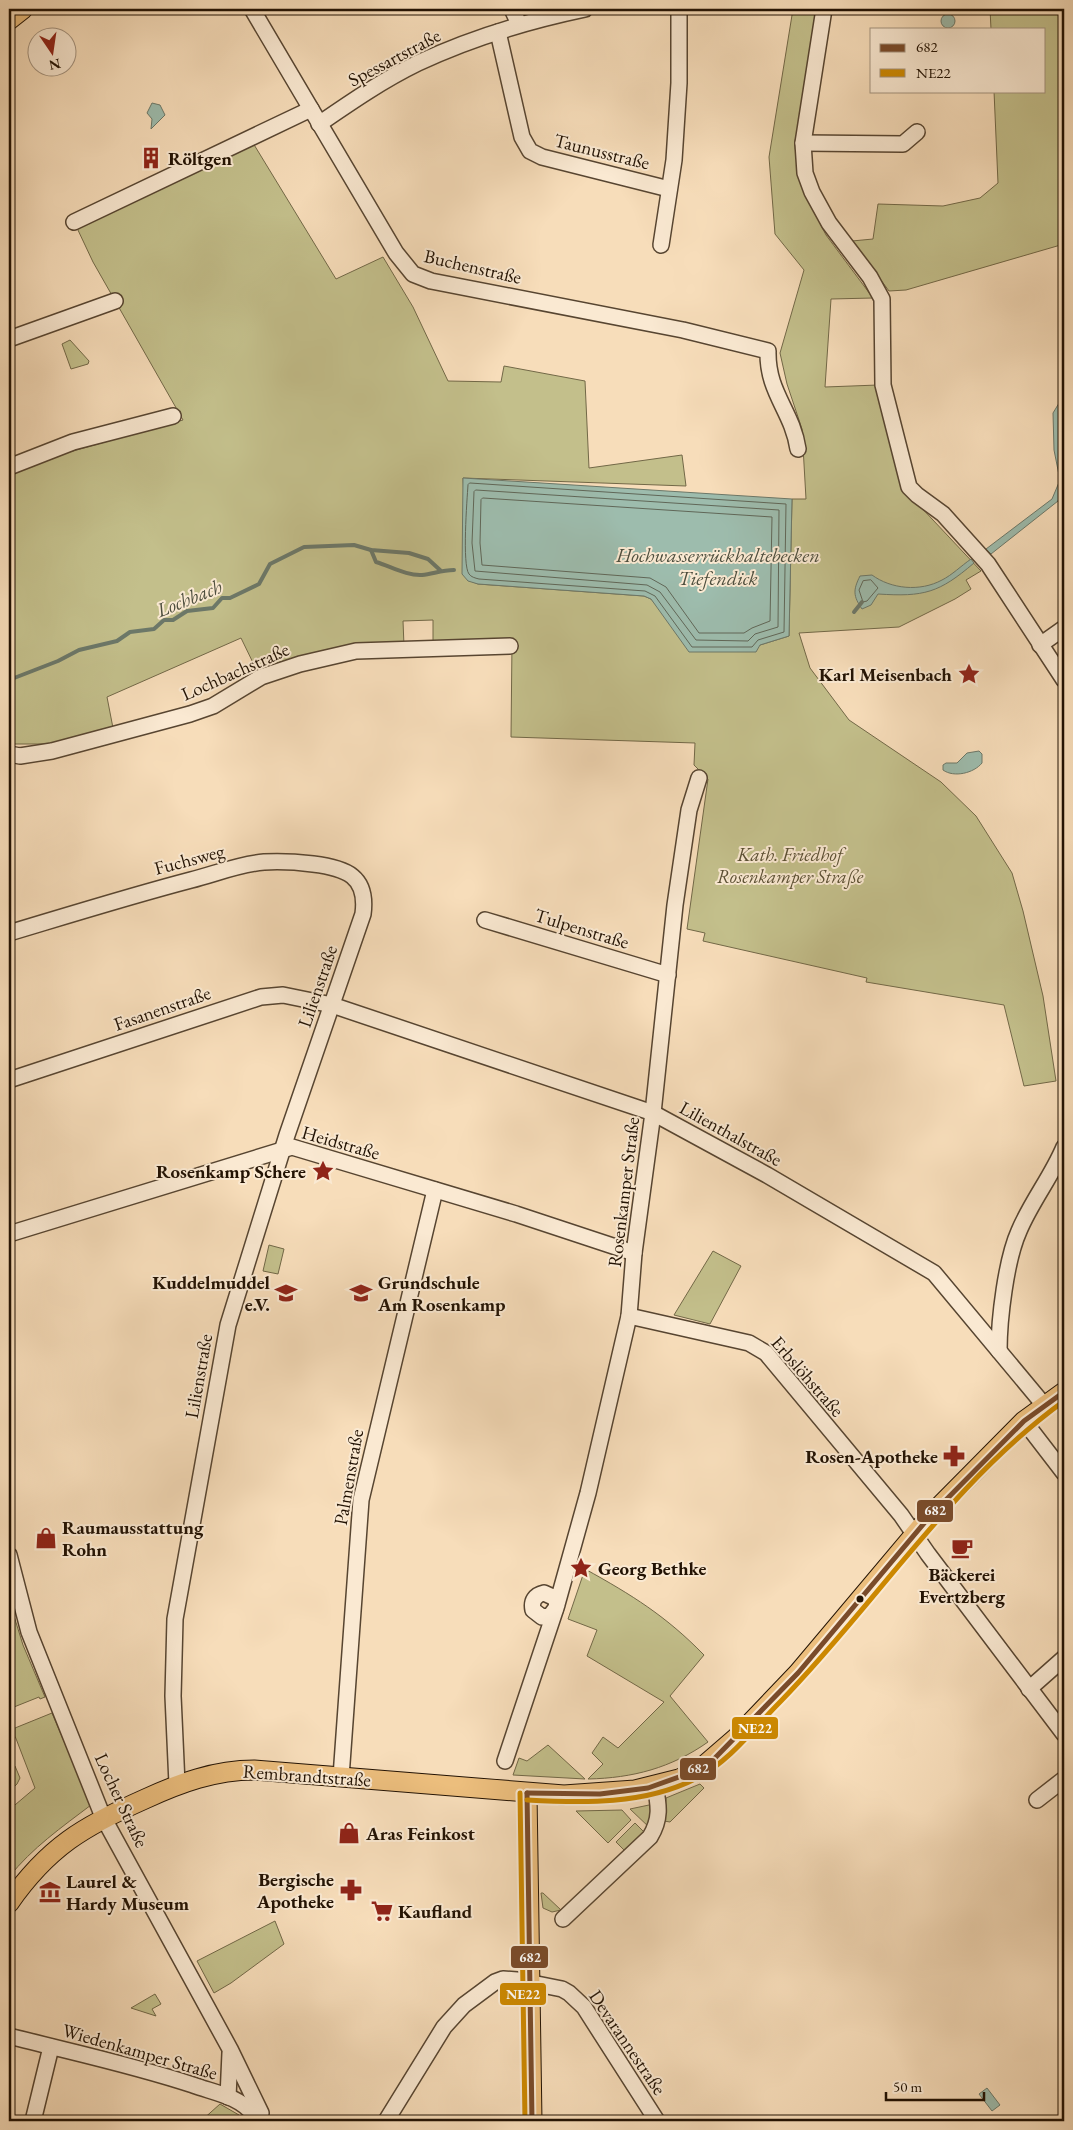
<svg xmlns="http://www.w3.org/2000/svg" width="1073" height="2130" viewBox="0 0 1073 2130" font-family="'EB Garamond',serif">
  <style>
    .green { fill: #c3bf8b; stroke: #726847 }
    .water { fill: #9dbcad; stroke: #6c7869 }
    .lines { fill: none; stroke-linecap: round; stroke-linejoin: round }
    .shore { stroke: #606758; stroke-width: 1 }
    .stream { stroke: #6c7869; stroke-width: 4 }
    .minor-casing { stroke: #574531; stroke-width: 18 }
    .major-casing { stroke: #221203; stroke-width: 21 }
    .minor { stroke: #fae9d2; stroke-width: 15 }
    .major { stroke: #ecbe7d; stroke-width: 19 }
    .bus-1-casing { stroke: #fae9d2; stroke-width: 9 }
    .bus-2-casing { stroke: #fae9d2; stroke-width: 9 }
    .bus-1 { stroke: #7a4b2a; stroke-width: 5 }
    .bus-2 { stroke: #cc8801; stroke-width: 5 }
    .bus-dot { fill: #221203; stroke: #fae9d2; stroke-width: 2 }
    .labels { text-anchor: middle; stroke-width: 4; stroke-linejoin: round; paint-order: stroke }
    .street-label { font-size: 19px; fill: #221203; stroke: #fae9d2 }
    .poi-label { font-size: 19px; font-weight: bold; fill: #221203; stroke: #fae9d2; text-anchor: start }
    .park-label { font-size: 19px; font-style: italic; fill: #5a4f33; stroke: #fae9d2 }
    .water-label { font-size: 20px; font-style: italic; fill: #4d4e3e; stroke: #fae9d2 }
    .line-badge { stroke: #fae9d2; stroke-width: 2 }
    .badge-label { font-size: 14px; text-anchor: middle; font-weight: bold; fill: #fff }
  </style>
  <rect width="100%" height="100%" fill="#f7ddba"/>
  <filter id="stains"><feTurbulence type="fractalNoise" baseFrequency=".004" numOctaves="4"/><feColorMatrix values="0 0 0 0 .2 0 0 0 0 .09 0 0 0 0 .02 0 0 0 .5 -.17"/></filter>
  <radialGradient id="worn" r=".72"><stop offset=".6" stop-color="#630" stop-opacity="0"/><stop offset="1" stop-color="#630" stop-opacity=".3"/></radialGradient>
  <g class="green">
    <polygon points="793,9 816,9 795,148 807,198 826,235 873,298 831,299 825,387 878,385 901,486 981,571 966,580 971,589 955,599 899,627 799,633 810,668 849,720 941,782 976,816 1012,873 1023,911 1043,996 1056,1081 1024,1086 1004,1005 866,982 867,978 703,941 705,933 687,929 708,779 694,765 695,743 511,737 512,643 433,645 433,620 403,621 404,646 258,673 241,638 107,697 113,728 53,744 9,744 9,476 55,456 183,420 93,262 77,228 253,143 336,279 383,257 413,307 448,381 501,382 504,366 585,381 589,468 682,455 686,486 463,478 468,580 478,584 644,596 651,599 658,607 760,645 789,636 792,499 806,499 802,429 787,384 780,353 804,270 775,234 769,157"/>
    <polygon points="990,9 1064,9 1064,244 906,290 889,291 852,241 873,239 878,204 943,206 980,198 998,183 994,91 1044,91 1044,29 991,29"/>
    <polygon points="70,340 89,361 88,364 71,369 62,344"/>
    <path d="M 1064,408 L 1064,473 C 1060,454 1053,425 1064,408 Z"/>
    <polygon points="269,1245 284,1249 278,1274 263,1271"/>
    <polygon points="713,1251 741,1266 710,1324 674,1315"/>
    <path d="M 585,1569 C 632,1595 666,1616 704,1655 L 670,1696 L 708,1742 C 671,1768 633,1778 588,1779 L 603,1764 L 592,1753 L 603,1737 L 618,1748 L 664,1702 L 587,1656 L 597,1630 L 568,1619 Z"/>
    <polygon points="9,1600 23,1645 45,1697 40,1699 39,1697 9,1709"/>
    <path d="M 52,1713 L 91,1805 C 62,1827 32,1848 9,1877 L 9,1810 L 35,1788 L 15,1736 L 15,1728 Z"/>
    <polygon points="548,1745 585,1779 513,1775 519,1758 527,1761"/>
    <polygon points="9,1763 15,1766 20,1778 17,1784 9,1792"/>
    <polygon points="700,1784 704,1788 670,1822 664,1821 666,1798"/>
    <polygon points="649,1805 652,1807 651,1829 630,1809"/>
    <polygon points="622,1810 631,1820 608,1843 576,1811"/>
    <polygon points="635,1823 646,1834 626,1852 616,1842"/>
    <polygon points="541,1893 543,1893 561,1910 552,1912 543,1908"/>
    <polygon points="275,1921 284,1944 231,1983 214,1993 197,1961"/>
    <polygon points="155,1994 161,2004 152,2009 156,2016 131,2008"/>
    <polygon points="220,2104 239,2115 239,2121 201,2121"/>
  </g>
  <g class="water">
    <circle cx="948" cy="21" r="7"/>
    <polygon points="152,103 160,105 165,115 151,129 152,119 147,113"/>
    <polygon points="1064,395 1064,408 1060,415 1060,449 1064,487 1058,501 991,554 986,549 1052,499 1060,480 1054,450 1053,413"/>
    <polygon points="463,478 792,499 789,636 760,645 756,652 689,652 651,599 644,596 478,584 468,581 462,574"/>
    <path d="M 971,559 L 974,563 C 939,593 924,597 878,594 L 871,605 L 862,609 C 853,596 853,590 860,576 L 872,575 C 891,589 920,592 942,580 C 952,575 961,566 971,559 Z"/>
    <path d="M 979,751 L 982,754 L 982,763 C 974,773 954,778 943,770 L 943,765 L 946,763 L 957,763 L 967,753 Z"/>
    <polygon points="987,2088 1000,2105 992,2111 979,2094"/>
  </g>
  <g class="lines">
    <g class="shore">
      <path d="M 470,483 L 786,504 L 784,632 L 758,640 L 752,647 L 692,647 L 655,596 L 645,591 L 479,579 C 475,578 471,577 469,574 C 462,565 467,500 468,485 Z"/>
      <polygon points="476,490 779,510 778,627 755,634 748,641 696,640 660,592 647,585 475,571 472,543 474,492"/>
      <polygon points="483,498 772,517 770,621 752,628 744,633 699,633 666,587 650,578 482,565 480,543 481,500"/>
      <polygon points="871,580 878,588 867,601 863,602 859,590 863,581"/>
    </g>
    <g class="stream">
      <path d="M 371,550 L 376,562 C 390,566 407,576 422,575 C 433,574 441,570 454,570"/>
      <polyline points="854,612 862,602"/>
      <polyline points="9,680 58,661 79,650 117,641 130,632 154,629 164,620 173,620 187,611 213,608 222,598 230,598 259,584 270,564 304,547 354,545 371,550 409,553 428,559 440,570"/>
    </g>
    <g class="minor-casing">
      <g id="minor">
        <path d="M 252,9 L 396,253 L 413,274 L 431,281 L 683,330 L 768,351 C 767,393 792,410 798,449"/>
        <polyline points="512,9 519,24"/>
        <polyline points="824,9 803,143 805,173 812,192 829,223 870,277 882,299 883,385 909,487 917,495 943,514 988,564 1064,680"/>
        <polyline points="498,32 522,137 530,151 542,157 669,189"/>
        <path d="M 319,124 C 351,102 383,80 418,63 C 471,38 528,21 585,9"/>
        <polyline points="803,143 903,144 917,132"/>
        <polyline points="74,222 311,109"/>
        <polyline points="661,245 674,160 679,83 679,9"/>
        <polyline points="9,339 115,301"/>
        <polyline points="9,467 73,442 173,416"/>
        <polyline points="1040,645 1064,628"/>
        <polyline points="9,754 20,756 52,751 190,714 213,706 261,677 300,664 356,651 510,646"/>
        <polyline points="485,920 668,975"/>
        <path d="M 9,933 C 69,915 130,896 191,880 C 215,874 239,864 264,862 C 281,861 297,862 313,864 C 346,868 368,876 363,914 L 287,1135 L 228,1325 L 175,1619 L 173,1696 L 177,1784"/>
        <polyline points="9,1080 261,997 283,995 332,1005 653,1113 767,1175 934,1273 1044,1405"/>
        <polyline points="9,1234 292,1147 516,1214 634,1253"/>
        <polyline points="629,1316 749,1343 766,1353 901,1515 928,1554 1064,1734"/>
        <path d="M 999,1351 C 999,1319 1006,1260 1019,1231 C 1031,1202 1052,1176 1064,1147"/>
        <polyline points="1024,1421 1064,1473"/>
        <polyline points="9,1555 29,1632 103,1817 230,2049 261,2113"/>
        <path d="M 557,1605 L 555,1598 L 544,1593 C 535,1595 531,1601 533,1610 L 542,1617 L 550,1616 L 556,1608 L 588,1493 L 629,1316 L 634,1253 L 653,1113 L 675,905 L 689,810 L 699,778"/>
        <polyline points="1029,1689 1064,1658"/>
        <polyline points="505,1761 555,1611"/>
        <polyline points="341,1777 361,1500 435,1190"/>
        <polyline points="1037,1800 1064,1779"/>
        <path d="M 563,1919 L 650,1837 C 661,1819 659,1806 655,1785"/>
        <path d="M 9,2036 C 71,2052 133,2065 193,2085 C 215,2093 239,2096 254,2115"/>
        <polyline points="228,2097 230,2053"/>
        <polyline points="33,2121 51,2047"/>
        <polyline points="386,2121 444,2027 464,2005 495,1982 503,1979 517,1980 562,1989 569,1993 584,2007 657,2121"/>
      </g>
    </g>
    <g class="major-casing">
      <g id="major">
        <polyline points="9,20 23,9"/>
        <polyline points="527,1793 532,2121"/>
        <path d="M 9,1903 C 48,1847 84,1826 145,1799 C 180,1783 215,1770 254,1770 L 564,1795 L 635,1790 L 679,1779 L 699,1770 L 736,1738 L 798,1673 L 931,1515 L 1024,1421 L 1064,1392"/>
      </g>
    </g>
    <use href="#minor" class="minor"/>
    <use href="#major" class="major"/>
    <g class="bus-1-casing">
      <g id="bus-1">
        <polyline points="527,1793 600,1794 648,1788 693,1772 714,1759 798,1673 931,1515 1024,1421 1064,1392"/>
        <polyline points="527,1793 532,2121"/>
      </g>
    </g>
    <g class="bus-2-casing">
      <g id="bus-2">
        <polyline points="520,1793 525,2121"/>
        <path d="M 527,1800 C 583,1803 645,1805 697,1778 C 730,1761 754,1728 780,1702 C 876,1604 951,1483 1064,1401"/>
      </g>
    </g>
    <use href="#bus-1" class="bus-1"/>
    <use href="#bus-2" class="bus-2"/>
  </g>
  <defs>
    <g id="building-bare" transform="scale(1.725)"><path d="M-4-6H4V6H1V3H-1V6H-4ZM-2.5-4.3h1.7v1.8h-1.7ZM.8-4.3h1.7v1.8H.8ZM-2.5-1h1.7V.8h-1.7ZM.8-1h1.7V.8H.8Z" fill="#8f2418" stroke="#fae9d2" stroke-width="2.5" paint-order="stroke"/></g>
    <g id="sight-bare" transform="scale(1.725)"><path d="M0-6L1.8-2.2L6-1.7L2.9 1.2L3.7 5.4L0 3.3L-3.7 5.4L-2.9 1.2L-6-1.7L-1.8-2.2Z" fill="#8f2418" stroke="#fae9d2" stroke-width="2.5" paint-order="stroke"/></g>
    <g id="school-bare" transform="scale(1.725)"><path d="M0-5L7-2L0 1L-7-2ZM-4 1L0 2.5L4 1V4Q0 6-4 4Z" fill="#8f2418" stroke="#fae9d2" stroke-width="2.5" paint-order="stroke"/></g>
    <g id="pharmacy-bare" transform="scale(1.725)"><path d="M-2-6h4v4h4v4h-4v4h-4v-4h-4v-4h4Z" fill="#8f2418" stroke="#fae9d2" stroke-width="2.5" paint-order="stroke"/></g>
    <g id="shop-bare" transform="scale(1.725)"><path d="M-5-2.5h2.3a2.7 3.5 0 0 1 5.4 0H5L5.5 6h-11ZM-1.5-2.5h3a1.5 2.3 0 0 0-3 0Z" fill="#8f2418" stroke="#fae9d2" stroke-width="2.5" paint-order="stroke"/></g>
    <g id="cafe-bare" transform="scale(1.725)"><path d="M-5.5-4.5H6V0H3Q3 3.5 0 3.5H-2.5Q-5.5 3.5-5.5 0ZM3-3.2v2h1.7v-2ZM-6 4.5H4V6H-6Z" fill="#8f2418" stroke="#fae9d2" stroke-width="2.5" paint-order="stroke"/></g>
    <g id="museum-bare" transform="scale(1.725)"><path d="M0-6L6-3V-2H-6V-3ZM-5-1h2V3h-2ZM-1-1h2V3h-2ZM3-1h2V3H3ZM-6 4H6V6H-6Z" fill="#8f2418" stroke="#fae9d2" stroke-width="2.5" paint-order="stroke"/></g>
    <g id="supermarket-bare" transform="scale(1.725)"><path d="M-6-5.5h2.5l.6 2H6L4.5 2H-2.5L-4.4-4H-6ZM-1.5 3.2a1.3 1.3 0 1 0 .1 0ZM3 3.2a1.3 1.3 0 1 0 .1 0Z" fill="#8f2418" stroke="#fae9d2" stroke-width="2.5" paint-order="stroke"/></g>
  </defs>
  <g fill-rule="evenodd">
    <use href="#building-bare" x="151" y="158"/>
    <use href="#sight-bare" x="969" y="674"/>
    <use href="#sight-bare" x="323" y="1171"/>
    <use href="#school-bare" x="286" y="1293"/>
    <use href="#school-bare" x="361" y="1293"/>
    <use href="#pharmacy-bare" x="954" y="1456"/>
    <use href="#shop-bare" x="46" y="1538"/>
    <use href="#cafe-bare" x="962" y="1548"/>
    <use href="#sight-bare" x="581" y="1568"/>
    <use href="#shop-bare" x="349" y="1833"/>
    <use href="#pharmacy-bare" x="351" y="1890"/>
    <use href="#museum-bare" x="50" y="1892"/>
    <use href="#supermarket-bare" x="382" y="1911"/>
  </g>
  <circle class="bus-dot" cx="860" cy="1599" r="4.5"/>
  <g class="labels">
    <g class="street-label">
      <text transform="translate(394 57) rotate(-28)" y="7">Spessartstraße</text>
      <text transform="translate(602 151) rotate(14)" y="7">Taunusstraße</text>
      <text transform="translate(473 266) rotate(13)" y="7">Buchenstraße</text>
      <text transform="translate(235 671) rotate(-24)" y="7">Lochbachstraße</text>
      <text transform="translate(189 859) rotate(-15)" y="7">Fuchsweg</text>
      <text transform="translate(582 928) rotate(17)" y="7">Tulpenstraße</text>
      <text transform="translate(317 986) rotate(-71)" y="7">Lilienstraße</text>
      <text transform="translate(162 1008) rotate(-19)" y="7">Fasanenstraße</text>
      <text transform="translate(731 1133) rotate(29)" y="7">Lilienthalstraße</text>
      <text transform="translate(341 1142) rotate(16)" y="7">Heidstraße</text>
      <text transform="translate(623 1192) rotate(-83)" y="7">Rosenkamper Straße</text>
      <text transform="translate(198 1376) rotate(-80)" y="7">Lilienstraße</text>
      <text transform="translate(808 1376) rotate(49)" y="7">Erbslöhstraße</text>
      <text transform="translate(348 1477) rotate(-80)" y="7">Palmenstraße</text>
      <text transform="translate(307 1775) rotate(4)" y="7">Rembrandtstraße</text>
      <text transform="translate(122 1800) rotate(65)" y="7">Locher Straße</text>
      <text transform="translate(628 2042) rotate(56)" y="7">Devarannestraße</text>
      <text transform="translate(140 2051) rotate(16)" y="7">Wiedenkamper Straße</text>
    </g>
    <g class="poi-label">
      <text x="168" y="165">Röltgen</text>
      <text x="952" y="681" text-anchor="end">Karl Meisenbach</text>
      <text x="306" y="1178" text-anchor="end">Rosenkamp Schere</text>
      <text x="270" y="1289" text-anchor="end">Kuddelmuddel<tspan x="270" dy="22">e.V.</tspan></text>
      <text x="378" y="1289">Grundschule<tspan x="378" dy="22">Am Rosenkamp</tspan></text>
      <text x="938" y="1463" text-anchor="end">Rosen-Apotheke</text>
      <text x="62" y="1534">Raumausstattung<tspan x="62" dy="22">Rohn</tspan></text>
      <text x="598" y="1575">Georg Bethke</text>
      <text x="962" y="1581" text-anchor="middle">Bäckerei<tspan x="962" dy="22">Evertzberg</tspan></text>
      <text x="366" y="1840">Aras Feinkost</text>
      <text x="334" y="1886" text-anchor="end">Bergische<tspan x="334" dy="22">Apotheke</tspan></text>
      <text x="66" y="1888">Laurel &amp;<tspan x="66" dy="22">Hardy Museum</tspan></text>
      <text x="398" y="1918">Kaufland</text>
    </g>
    <g class="park-label">
      <text x="790" y="861">Kath. Friedhof<tspan x="790" dy="22">Rosenkamper Straße</tspan></text>
    </g>
    <g class="water-label">
      <text x="718" y="562">Hochwasserrückhaltebecken<tspan x="718" dy="23">Tiefendick</tspan></text>
      <text transform="translate(189 598) rotate(-22)" y="7">Lochbach</text>
    </g>
  </g>
  <g class="line-badge">
    <rect x="916" y="1499" width="38" height="24" rx="5" fill="#7a4b2a"/>
    <rect x="731" y="1716" width="48" height="24" rx="5" fill="#cc8801"/>
    <rect x="679" y="1757" width="38" height="24" rx="5" fill="#7a4b2a"/>
    <rect x="510" y="1945" width="39" height="24" rx="5" fill="#7a4b2a"/>
    <rect x="499" y="1982" width="48" height="24" rx="5" fill="#cc8801"/>
  </g>
  <g class="badge-label">
    <text x="935" y="1515">682</text>
    <text x="755" y="1733">NE22</text>
    <text x="698" y="1773">682</text>
    <text x="530" y="1962">682</text>
    <text x="523" y="1999">NE22</text>
  </g>
  <rect width="1073" height="2130" fill="none" stroke="#f7ddba" stroke-width="30"/>
  <rect x="10" y="10" width="1053" height="2110" fill="none" stroke="#221203" stroke-width="2.5"/>
  <rect x="15" y="15" width="1043" height="2100" fill="none" stroke="#221203"/>
  <rect x="870" y="28" width="175" height="65" fill="#fae9d2" stroke="#a4937f"/>
  <rect x="880" y="44" width="25" height="8" fill="#7a4b2a" stroke="#a4937f"/>
  <text x="916" y="52" font-size="15" fill="#221203">682</text>
  <rect x="880" y="69" width="25" height="8" fill="#cc8801" stroke="#a4937f"/>
  <text x="916" y="78" font-size="15" fill="#221203">NE22</text>
  <g transform="translate(52 52) rotate(167)"><circle r="24" fill="#fae9d2" stroke="#a4937f"/>
  <path d="M0-4L9 19L0 12L-9 19Z" fill="#8f2418"/>
  <text y="-8" font-size="14" font-weight="bold" text-anchor="middle" fill="#221203">N</text>
  </g>
  <path d="M886 2092v8h98v-8" fill="none" stroke="#221203" stroke-width="2.5"/>
  <text x="893" y="2092" font-size="15" fill="#221203" stroke="#fae9d2" stroke-width="4" paint-order="stroke">50 m</text>
  <rect width="100%" height="100%" filter="url(#stains)"/>
  <rect width="100%" height="100%" fill="url(#worn)"/>
</svg>
